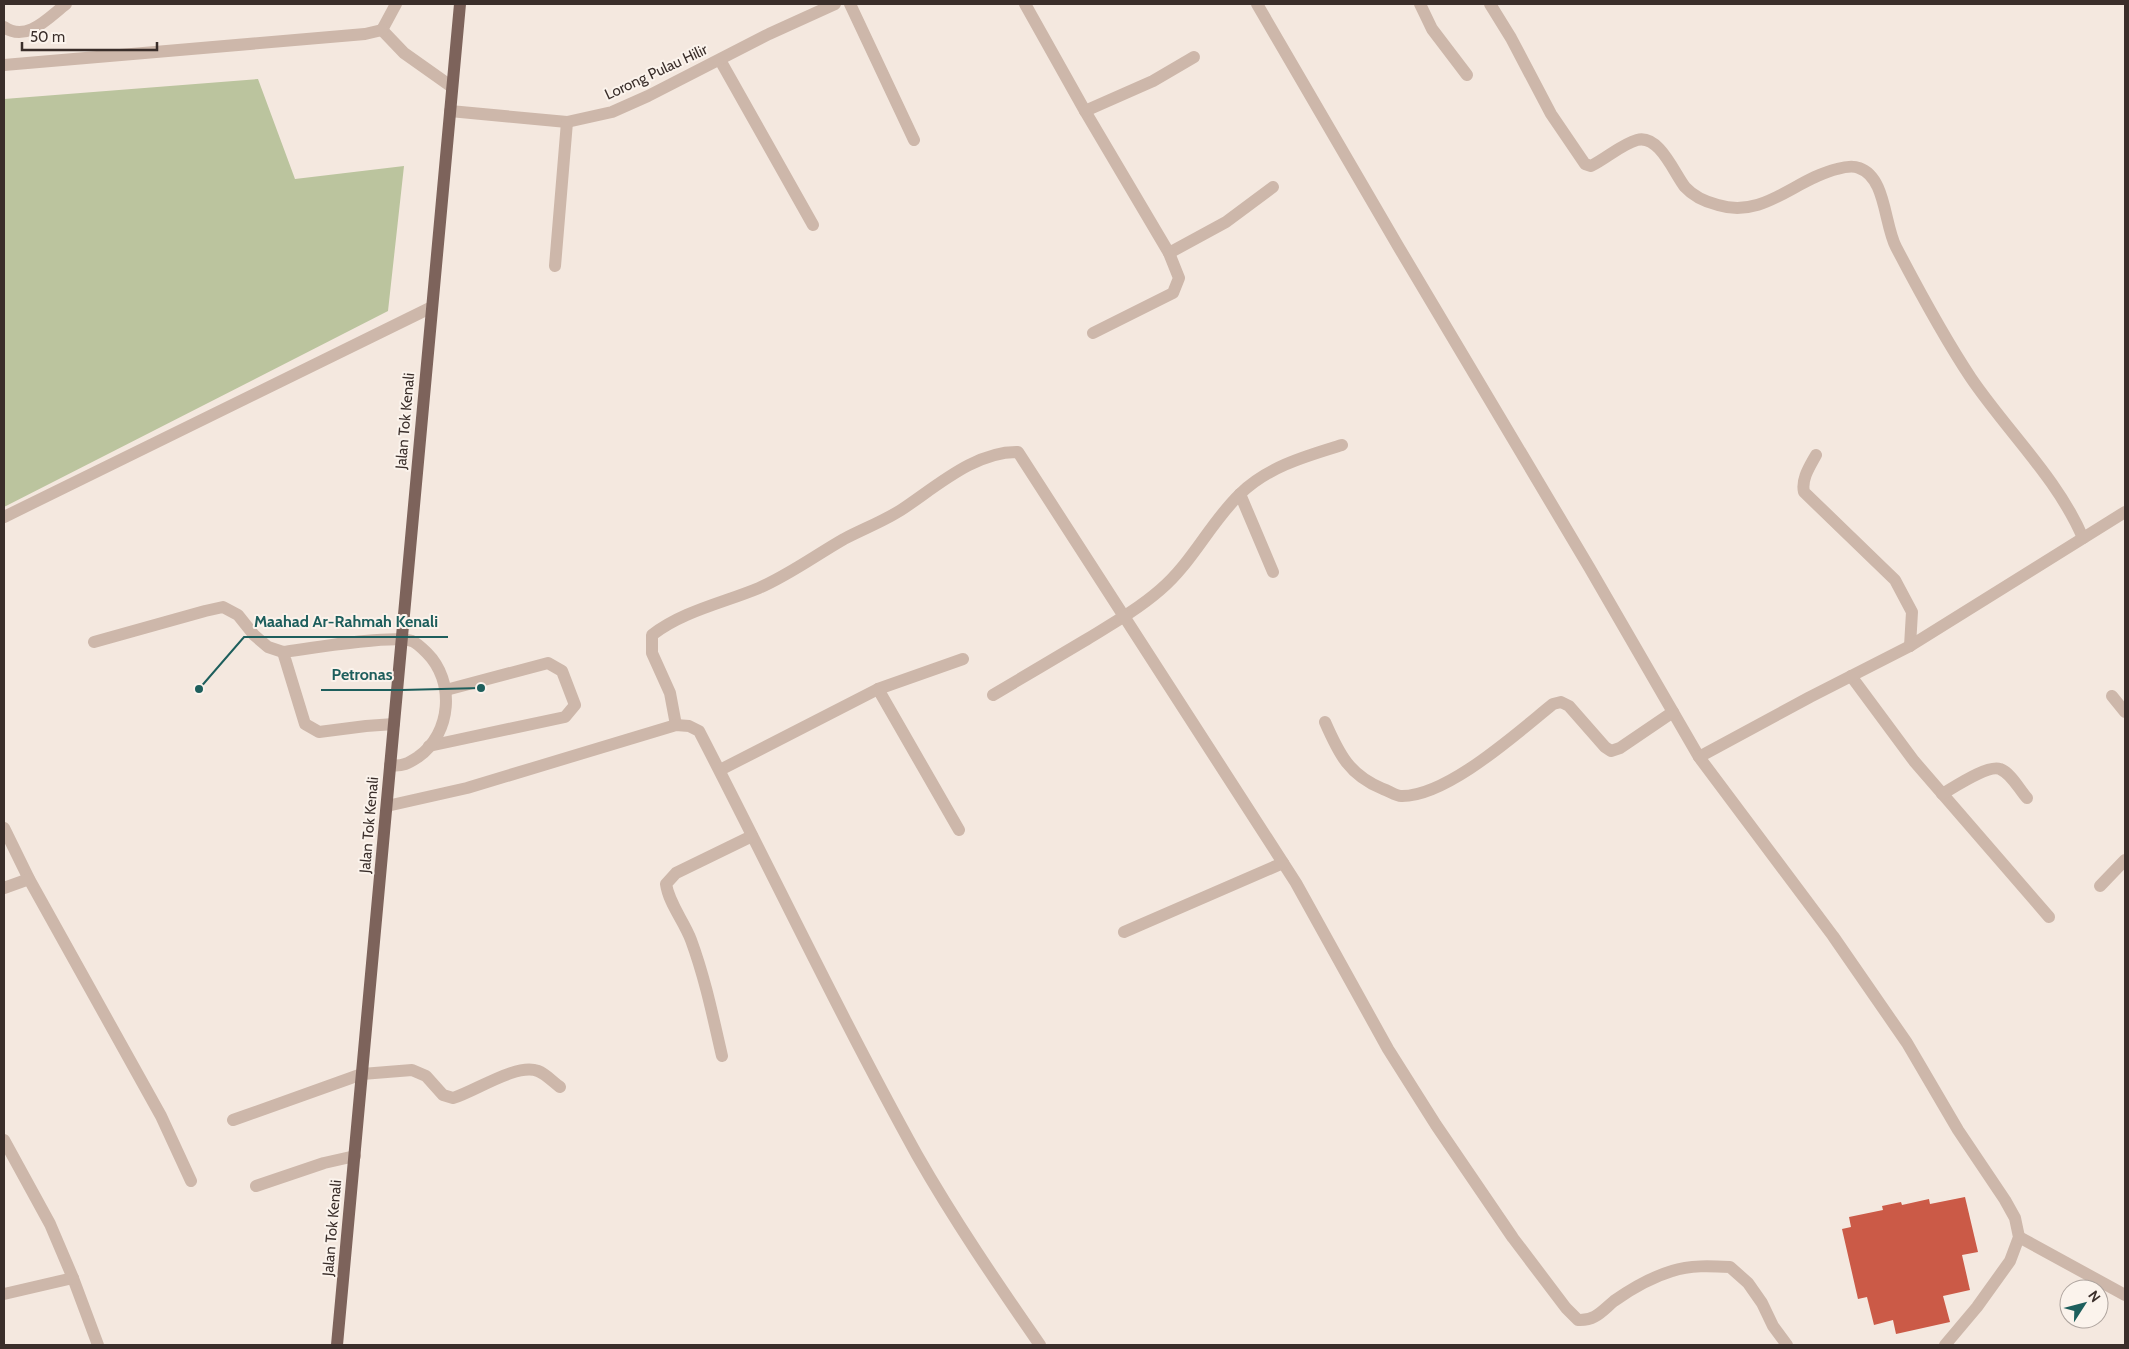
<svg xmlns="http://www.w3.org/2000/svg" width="2129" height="1349" viewBox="0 0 2129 1349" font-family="Cabin,sans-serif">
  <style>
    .green { fill: #bbc49e }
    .building { fill: #cb5a47 }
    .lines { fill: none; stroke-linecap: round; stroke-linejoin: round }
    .minor { stroke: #cdb7aa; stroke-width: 12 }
    .major { stroke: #7d635b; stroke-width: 12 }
    .labels { text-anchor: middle; stroke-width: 4; stroke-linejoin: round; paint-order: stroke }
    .street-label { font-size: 15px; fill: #3a2e2a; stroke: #fbf3ec }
    .leader { fill: none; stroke: #1d5e5c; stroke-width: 2 }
    .callout-dot { fill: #1d5e5c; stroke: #fbf3ec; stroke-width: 2 }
    .callout-label { font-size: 16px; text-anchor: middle; font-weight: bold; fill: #1d5e5c; stroke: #fbf3ec; stroke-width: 4; stroke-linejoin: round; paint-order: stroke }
  </style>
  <rect width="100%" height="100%" fill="#f4e8df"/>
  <polygon class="green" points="258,79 295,179 404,166 388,311 4,507 4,99"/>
  <polygon class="building" points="1965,1197 1978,1252 1962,1255 1970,1290 1943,1296 1950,1322 1896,1334 1893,1320 1874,1325 1867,1297 1858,1299 1842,1229 1851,1227 1849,1217 1883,1210 1882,1206 1901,1202 1902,1205 1929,1199 1930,1204"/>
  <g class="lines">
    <g class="minor">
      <polyline points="850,4 914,140"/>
      <polyline points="1025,4 1085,111 1169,253 1226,222 1273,187"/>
      <polyline points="1257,4 1398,246 1589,567 1699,757 1833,936 1907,1043 1958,1130 2005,1200 2015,1218 2019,1237 2010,1261 1977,1307 1945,1345"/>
      <polyline points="1420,4 1432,29 1467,75"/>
      <path d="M 1490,4 L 1511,38 L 1551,114 L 1585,164 L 1591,166 C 1607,158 1622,144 1637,140 C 1659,134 1674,173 1685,187 C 1694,197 1706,202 1718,205 C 1764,219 1795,179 1837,169 C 1844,167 1852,165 1859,168 C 1886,177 1884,224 1896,247 C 1919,291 1943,336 1971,378 C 2007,431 2058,479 2083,538"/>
      <path d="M 4,27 C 27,43 49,17 66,4"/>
      <polyline points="382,30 404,53 452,87"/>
      <polyline points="382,30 396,4"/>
      <polyline points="720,60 813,225"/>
      <polyline points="4,65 365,34 382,30"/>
      <polyline points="450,111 567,122 612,112 648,96 769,34 835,4"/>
      <polyline points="1085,111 1153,81 1194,57"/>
      <polyline points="555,266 567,122"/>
      <polyline points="1093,333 1173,293 1179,278 1169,253"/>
      <path d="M 1816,455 C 1810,466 1801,479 1804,492 L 1895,580 L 1912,612 L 1910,646"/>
      <polyline points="1240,494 1273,572"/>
      <polyline points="4,517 432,307"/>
      <polyline points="94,642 205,611 223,607 238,615 254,635 268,647 283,652"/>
      <polyline points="1851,676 1914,761 2049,917"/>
      <polyline points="878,689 959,830"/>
      <path d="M 993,695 C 1023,677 1054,659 1084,641 C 1110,625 1137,610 1160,590 C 1192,563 1210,523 1240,494 C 1267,467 1306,456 1342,445"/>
      <polyline points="2112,696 2125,712"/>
      <path d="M 1325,722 C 1339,754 1349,775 1383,789 C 1389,791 1396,796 1401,796 C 1447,797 1518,732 1553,704 L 1561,702 L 1569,706 L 1605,747 L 1611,751 L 1620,748 L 1673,712"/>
      <path d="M 676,725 L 670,693 L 652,653 L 652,635 C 683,611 723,603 759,588 C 789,575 816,555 844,539 C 863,529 884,521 901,510 C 936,487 975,451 1018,452 L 1296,883 L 1388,1049 L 1436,1125 L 1513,1238 L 1566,1308 L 1578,1320 C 1595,1321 1602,1311 1614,1301 C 1631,1289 1652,1277 1672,1271 C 1690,1265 1711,1266 1730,1267 L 1748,1283 L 1762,1303 L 1773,1326 L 1787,1345"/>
      <polyline points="429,746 565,717 575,705 562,671 548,663 446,690"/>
      <polyline points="1699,757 1810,697 1910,646 2125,512"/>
      <path d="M 390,765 C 402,767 409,763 418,757 C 452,733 455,681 427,653 C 423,649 417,643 412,641 C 393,634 307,649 283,652 L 305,724 L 319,732 L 366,726 L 394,724"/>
      <polyline points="720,770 878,689 963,659"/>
      <path d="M 1942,794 C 1953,788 1988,764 2000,769 C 2011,773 2019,789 2027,798"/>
      <path d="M 387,806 L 467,788 L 676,725 L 689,726 L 699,731 C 772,872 840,1016 917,1155 C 954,1220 997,1283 1040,1345"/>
      <polyline points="4,828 29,879 161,1116 191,1181"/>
      <polyline points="2100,886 2125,860"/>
      <polyline points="4,888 29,879"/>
      <polyline points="1124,932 1283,863"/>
      <path d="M 722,1056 C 713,1017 705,978 691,940 C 684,921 669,904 666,884 L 676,873 L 752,836"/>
      <path d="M 233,1120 L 362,1074 L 412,1070 L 426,1076 L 443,1095 L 453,1098 C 476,1091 516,1063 538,1071 C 546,1074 553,1082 560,1087"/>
      <polyline points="4,1140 50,1224 73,1278 98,1345"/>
      <polyline points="256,1186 324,1163 355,1156"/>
      <polyline points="2019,1237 2125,1295"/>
      <polyline points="4,1294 73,1278"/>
    </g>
    <polyline class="major" points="337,1345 460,4"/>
  </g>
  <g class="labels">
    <g class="street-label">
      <text transform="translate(656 72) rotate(-25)" y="5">Lorong Pulau Hilir</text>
      <text transform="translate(405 421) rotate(-85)" y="5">Jalan Tok Kenali</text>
      <text transform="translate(369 825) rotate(-85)" y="5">Jalan Tok Kenali</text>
      <text transform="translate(332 1228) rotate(-85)" y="5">Jalan Tok Kenali</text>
    </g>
  </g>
  <path class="leader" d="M199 689L244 637H448M481 688L402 690H321"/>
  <g class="callout-dot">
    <circle cx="199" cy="689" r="5"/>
    <circle cx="481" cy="688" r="5"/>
  </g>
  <g class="callout-label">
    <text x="346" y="627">Maahad Ar-Rahmah Kenali</text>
    <text x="362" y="680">Petronas</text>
  </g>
  <rect width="2129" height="1349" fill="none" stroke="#3a2e2a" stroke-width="10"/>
  <g transform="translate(2084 1304) rotate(54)"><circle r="24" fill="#fbf3ec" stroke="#aea49e"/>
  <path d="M0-4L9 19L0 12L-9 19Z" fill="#1d5e5c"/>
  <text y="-8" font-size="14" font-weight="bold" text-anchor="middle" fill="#3a2e2a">N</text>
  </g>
  <path d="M22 42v8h135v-8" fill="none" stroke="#3a2e2a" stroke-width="2.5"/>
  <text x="30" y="42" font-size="15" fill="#3a2e2a" stroke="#fbf3ec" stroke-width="4" paint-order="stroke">50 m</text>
</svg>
